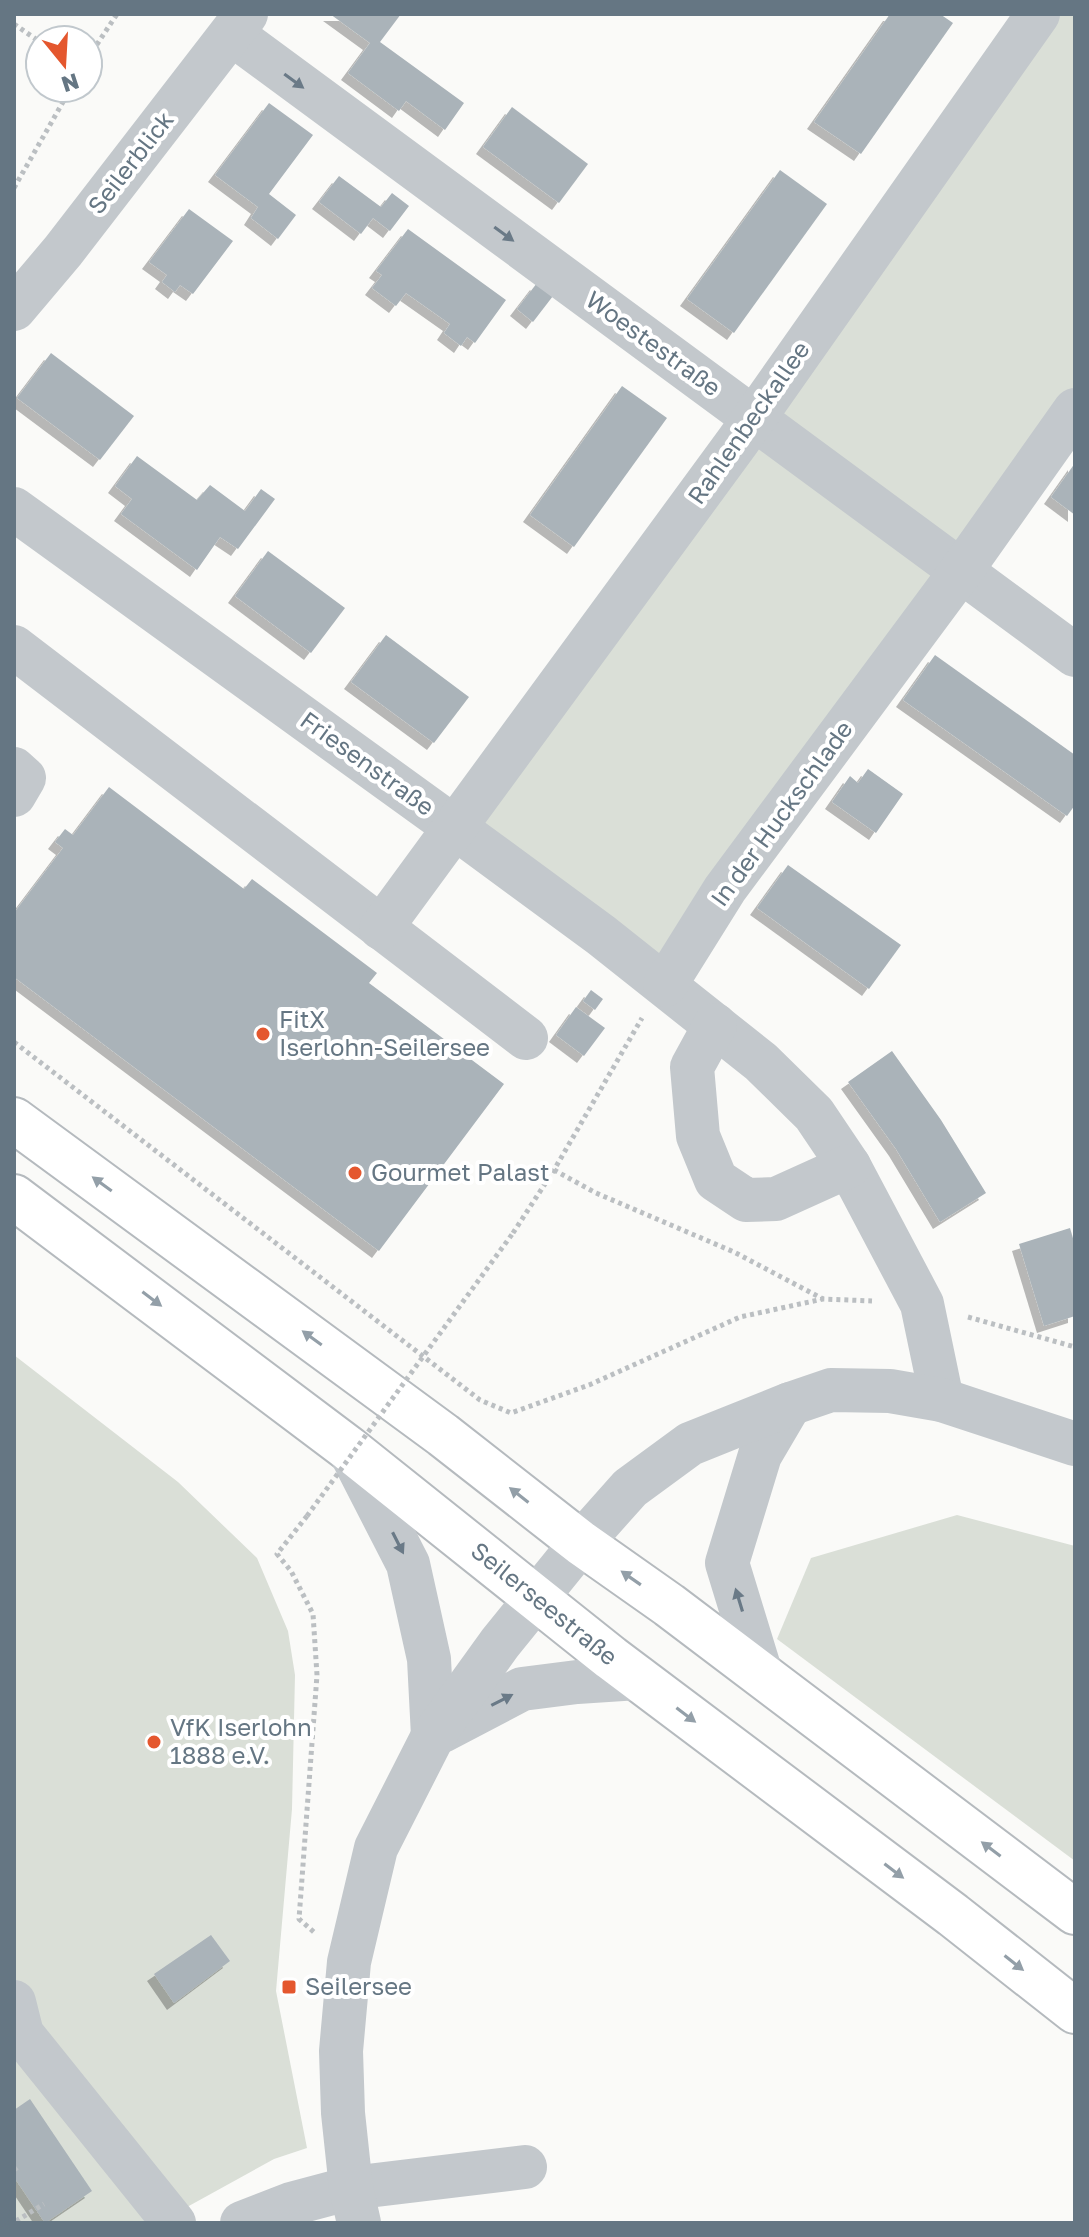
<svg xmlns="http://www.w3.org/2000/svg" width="1089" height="2237" viewBox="0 0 1089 2237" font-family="'Golos Text',sans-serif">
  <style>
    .green { fill: #dadfd7 }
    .building { fill: #aab3b9; filter: url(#shadow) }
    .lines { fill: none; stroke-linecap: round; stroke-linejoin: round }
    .major-casing { stroke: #b5babe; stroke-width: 48 }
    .path { stroke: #bbbfc2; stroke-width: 5; stroke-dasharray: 4 4; stroke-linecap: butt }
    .minor { stroke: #c3c8cc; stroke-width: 44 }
    .major { stroke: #fff; stroke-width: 44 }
    .path-bridge { stroke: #bbbfc2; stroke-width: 5; stroke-dasharray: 4 4; stroke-linecap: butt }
    .oneway { fill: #6a7a87 }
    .oneway2 { fill: #939fa8 }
    .poi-dot { fill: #e4572e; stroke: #fff; stroke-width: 3 }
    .labels { text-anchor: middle; stroke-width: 8; stroke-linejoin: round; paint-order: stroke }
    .street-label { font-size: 24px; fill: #657683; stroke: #fff }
    .poi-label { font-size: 24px; fill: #657683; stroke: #fff; text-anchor: start }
  </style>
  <defs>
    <filter id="shadow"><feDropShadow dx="-7" dy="7" stdDeviation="0" flood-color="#0004"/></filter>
  </defs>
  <rect width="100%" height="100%" fill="#fafaf8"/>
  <g class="green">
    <polygon points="1048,14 1075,14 1075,400 660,969 466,825"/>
    <polygon points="14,1355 178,1482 257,1558 288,1631 295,1675 292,1809 276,1991 307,2148 274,2159 158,2223 14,2223"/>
    <polygon points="957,1515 1075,1546 1075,1861 777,1639 811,1558"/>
  </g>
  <g class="building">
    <polygon points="330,14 401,14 380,42 464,103 445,130 406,101 399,111 348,73 370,43"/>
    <polygon points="890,14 940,14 953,23 861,154 814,122"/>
    <polygon points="269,103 313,135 269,194 296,215 278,239 251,218 258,207 215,175"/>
    <polygon points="512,107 588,164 559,203 483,147"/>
    <polygon points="780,170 827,204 734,333 687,299"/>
    <polygon points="339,176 381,207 392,193 409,206 390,231 373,218 361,234 319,202"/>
    <polygon points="189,209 233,241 193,294 180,285 175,292 162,282 167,275 149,262"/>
    <polygon points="408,229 506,300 475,343 467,337 461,346 444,333 450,324 406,293 396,306 372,288 382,275 376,271"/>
    <polygon points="537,283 553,296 533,322 517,309"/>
    <polygon points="51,353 134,416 100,460 17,398"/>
    <polygon points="622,386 667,418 574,547 530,515"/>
    <polygon points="137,456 197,500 210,485 245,511 261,489 275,499 238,549 220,537 197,570 121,514 132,499 115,486"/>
    <polygon points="1075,463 1075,515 1051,497"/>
    <polygon points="268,551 345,608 311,653 235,596"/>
    <polygon points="386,635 469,697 434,743 351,682"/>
    <polygon points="935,655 1075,755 1075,805 1067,816 903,700"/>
    <polygon points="868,769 903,794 876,833 832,802 850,776 858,783"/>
    <polygon points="109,787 244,889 252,879 377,973 369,983 504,1084 379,1251 14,977 14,913 63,848 55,842 65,829 73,835"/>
    <polygon points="788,865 901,945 869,989 757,908"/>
    <polygon points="591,990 603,999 595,1010 583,1001"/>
    <polygon points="576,1007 605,1028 584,1056 556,1035"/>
    <polygon points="892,1051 941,1120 986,1193 940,1222 896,1149 848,1082"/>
    <polygon points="1070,1228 1075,1245 1075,1316 1044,1326 1019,1244"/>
    <polygon points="211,1935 230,1961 174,2003 154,1974"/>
    <polygon points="30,2099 92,2191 45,2223 14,2177 14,2110"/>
  </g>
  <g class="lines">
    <g class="major-casing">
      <g id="major">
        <polyline points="14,1120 443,1435 581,1543 669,1605 1075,1912"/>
        <polyline points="14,1197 349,1449 611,1658 953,1915 1075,2011"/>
      </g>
    </g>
    <g class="path">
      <polyline points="14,24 40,42"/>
      <polyline points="88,58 117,14"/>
      <polyline points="14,188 71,88"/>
      <polyline points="14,1042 480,1400 511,1413 589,1385 740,1317 823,1299 872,1301"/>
      <polyline points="554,1170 596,1193 734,1252 823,1299"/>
      <polyline points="513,1233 554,1170 642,1018"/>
      <polyline points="968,1317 1075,1347"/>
      <polyline points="307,1516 277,1554 291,1571 313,1614 317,1675 299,1919 315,1933"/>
      <polyline points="14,2170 19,2166"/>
      <polyline points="16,2221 44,2204"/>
    </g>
    <g class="minor">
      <polyline points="232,34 1075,655"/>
      <polyline points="14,309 63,251 246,14"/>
      <polyline points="14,509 454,827 601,935 761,1062 814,1114 849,1166 922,1304 942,1400"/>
      <polyline points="14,647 526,1038"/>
      <polyline points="14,769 24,778 14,795"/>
      <polyline points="381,928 738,441 1038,14"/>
      <polyline points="665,985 725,889 961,571 1075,410"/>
      <polyline points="715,1025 692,1067 698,1136 716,1180 746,1200 776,1199 849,1166"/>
      <polyline points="349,1449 408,1564 429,1659 433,1736"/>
      <polyline points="761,1674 727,1563 760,1455 790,1404"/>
      <polyline points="442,1731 522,1689 577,1682 638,1678"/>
      <polyline points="14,2002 22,2034 174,2223"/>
      <polyline points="242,2223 291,2204 351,2188 525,2167"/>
      <polyline points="359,2223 351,2188 343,2113 341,2051 349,1962 376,1848 433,1736 500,1643 581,1543 630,1488 690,1444 790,1404 831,1390 890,1391 942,1400 1075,1444"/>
    </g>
    <use href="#major" class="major"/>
    <polyline class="path-bridge" points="307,1516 513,1233"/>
  </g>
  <defs><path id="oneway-solid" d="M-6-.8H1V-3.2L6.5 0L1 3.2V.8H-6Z" transform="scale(2)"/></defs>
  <g class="oneway">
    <use href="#oneway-solid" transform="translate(294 81) rotate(36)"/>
    <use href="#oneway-solid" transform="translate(504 234) rotate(36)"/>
    <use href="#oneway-solid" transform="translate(398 1543) rotate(63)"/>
    <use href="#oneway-solid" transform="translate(739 1600) rotate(-107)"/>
    <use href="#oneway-solid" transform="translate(502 1700) rotate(-27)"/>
  </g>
  <g class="oneway2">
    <use href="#oneway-solid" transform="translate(102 1184) rotate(-144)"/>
    <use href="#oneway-solid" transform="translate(152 1299) rotate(37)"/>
    <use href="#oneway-solid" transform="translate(312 1338) rotate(-144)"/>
    <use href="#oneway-solid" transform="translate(519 1495) rotate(-142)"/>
    <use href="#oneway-solid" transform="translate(631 1578) rotate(-145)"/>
    <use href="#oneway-solid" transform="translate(686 1715) rotate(37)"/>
    <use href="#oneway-solid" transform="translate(991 1849) rotate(-143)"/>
    <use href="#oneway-solid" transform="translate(894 1871) rotate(37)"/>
    <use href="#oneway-solid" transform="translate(1014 1963) rotate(38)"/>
  </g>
  <g class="poi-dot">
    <circle cx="263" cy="1034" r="8"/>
    <circle cx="355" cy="1173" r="8"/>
    <circle cx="154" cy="1742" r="8"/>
    <rect x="281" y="1979" width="16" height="16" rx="4"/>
  </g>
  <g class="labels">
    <g class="street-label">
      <text transform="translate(131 163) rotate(-52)" y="8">Seilerblick</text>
      <text transform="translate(653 344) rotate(36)" y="8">Woestestraße</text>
      <text transform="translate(749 423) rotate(-55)" y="8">Rahlenbeckallee</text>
      <text transform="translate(367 764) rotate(36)" y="8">Friesenstraße</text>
      <text transform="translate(782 814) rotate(-54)" y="8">In der Huckschlade</text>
      <text transform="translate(544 1604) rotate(39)" y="8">Seilerseestraße</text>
    </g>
    <g class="poi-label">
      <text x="279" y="1028">FitX<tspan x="279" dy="28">Iserlohn-Seilersee</tspan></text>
      <text x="371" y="1181">Gourmet Palast</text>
      <text x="170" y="1736">VfK Iserlohn<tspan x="170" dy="28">1888 e.V.</tspan></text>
      <text x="305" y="1995">Seilersee</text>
    </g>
  </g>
  <rect width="1089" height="2237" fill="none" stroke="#657683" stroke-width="32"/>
  <g transform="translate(64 64) rotate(162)"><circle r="38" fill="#ffffff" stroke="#c1c8cd" stroke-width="2"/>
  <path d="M0-6L14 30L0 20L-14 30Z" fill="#e4572e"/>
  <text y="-12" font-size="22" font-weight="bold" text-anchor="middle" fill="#657683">N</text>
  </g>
</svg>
